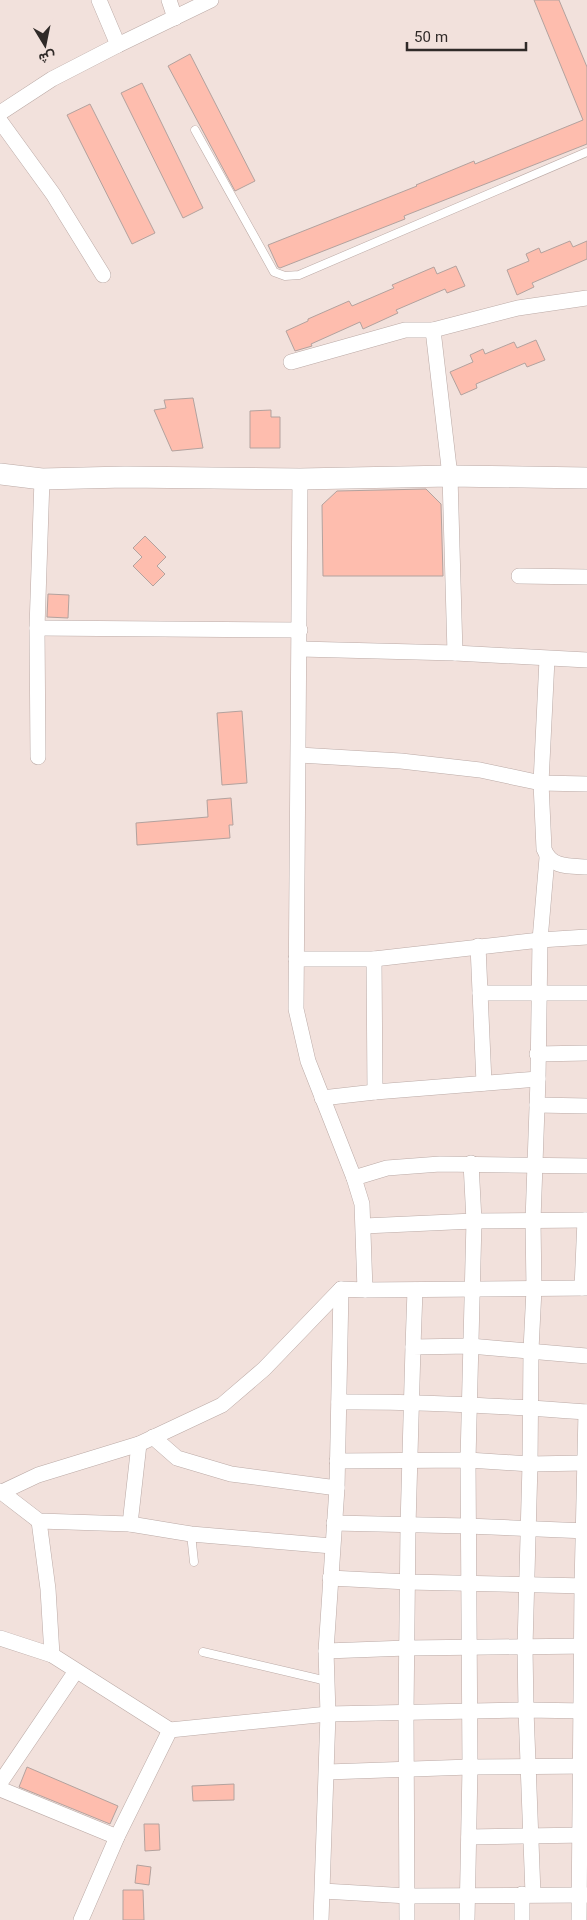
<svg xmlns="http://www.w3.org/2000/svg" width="587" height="1920" viewBox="0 0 587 1920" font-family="Georgia,Vazirmatn,serif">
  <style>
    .building { fill: #febdae; stroke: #b3a29e }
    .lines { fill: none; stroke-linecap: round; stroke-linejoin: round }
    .lane-casing { stroke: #bbaaa6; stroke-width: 9 }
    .street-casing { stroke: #bbaaa6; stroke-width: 16 }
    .secondary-casing { stroke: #bbaaa6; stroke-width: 22 }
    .lane { stroke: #fff; stroke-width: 8 }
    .street { stroke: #fff; stroke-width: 15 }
    .secondary { stroke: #fff; stroke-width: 21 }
  </style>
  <rect width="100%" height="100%" fill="#f2e1dc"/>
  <g class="building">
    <polygon points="534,0 559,0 587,67 587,144 404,216 405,219 280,268 278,267 268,245 417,186 416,185 474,161 475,164 583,120"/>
    <polygon points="190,54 255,181 235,191 168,66"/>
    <polygon points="142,83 203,208 183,218 121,93"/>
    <polygon points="90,104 155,233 132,244 67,115"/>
    <polygon points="570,241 573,247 587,241 587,259 532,283 534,287 517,295 507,270 529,261 526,254 539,248 541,253"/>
    <polygon points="456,266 465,286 447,293 445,289 396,310 398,313 363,329 360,322 311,344 312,346 295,351 286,331 308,321 308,319 349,301 352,306 394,288 392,285 434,267 437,274"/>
    <polygon points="536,340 545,360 527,367 525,363 476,384 477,388 461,395 450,372 473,362 470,355 483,349 485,354 514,342 517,348"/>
    <polygon points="193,398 203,448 172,451 154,410 166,408 164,400"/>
    <polygon points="271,410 271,417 280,417 280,448 250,448 250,411"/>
    <polygon points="426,489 441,504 443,576 323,576 322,505 337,491"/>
    <polygon points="145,536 166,557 157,566 165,574 153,586 133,566 142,557 133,548"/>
    <polygon points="48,594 69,595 68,618 47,617"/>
    <polygon points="242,711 247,783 222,785 217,713"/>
    <polygon points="231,798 233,825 229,825 230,838 137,845 136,823 208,817 207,800"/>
    <polygon points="27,1767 118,1806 110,1824 19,1787"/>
    <polygon points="234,1784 234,1800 193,1801 192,1786"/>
    <polygon points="144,1824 159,1824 160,1850 145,1851"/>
    <polygon points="137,1865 151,1867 149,1885 135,1883"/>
    <polygon points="123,1890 143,1890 144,1920 123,1920"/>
  </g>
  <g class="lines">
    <g class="lane-casing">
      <g id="lane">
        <polyline points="195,130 274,272 285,276 299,275 587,152"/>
        <polyline points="191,1534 194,1562"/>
        <polyline points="203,1652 327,1681"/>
      </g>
    </g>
    <g class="street-casing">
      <g id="street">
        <polyline points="99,0 118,45"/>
        <polyline points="169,0 175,18"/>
        <polyline points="0,113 52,79 118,45 211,0"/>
        <polyline points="0,121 53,194 103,275"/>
        <polyline points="433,330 450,476 455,653"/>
        <polyline points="291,362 405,330 433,330 518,308 587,298"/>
        <polyline points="300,479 296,1009 308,1061 354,1178 362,1204 365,1290 341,1289 337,1488 326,1651 328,1714 321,1920"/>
        <polyline points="519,576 587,577"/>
        <polyline points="37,628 300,630"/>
        <polyline points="300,649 455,653 587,660"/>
        <path d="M 547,659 L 541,783 L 544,849 C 551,868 569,866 587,867"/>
        <polyline points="299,755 401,761 480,770 541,783 587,784"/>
        <polyline points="38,757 37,628 42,479"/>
        <polyline points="547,858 540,940 587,937"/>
        <polyline points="478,946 484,1083"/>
        <polyline points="296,959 374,959 540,940 538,1079 533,1221 534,1289 531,1350 530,1464 525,1647 526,1710 533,1894"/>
        <polyline points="374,959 375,1092 538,1079"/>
        <polyline points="480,993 587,993"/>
        <polyline points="537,1054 587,1053"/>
        <polyline points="322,1098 375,1092"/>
        <polyline points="537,1105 587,1106"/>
        <polyline points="354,1178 387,1168 440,1164 587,1166"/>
        <polyline points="364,1226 474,1221 587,1220"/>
        <polyline points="582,1288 585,1220"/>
        <polyline points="365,1290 587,1288"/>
        <polyline points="413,1347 415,1290"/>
        <path d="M 339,1402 C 422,1401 504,1406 587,1412"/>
        <polyline points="153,1437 177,1458 231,1474 337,1488"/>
        <polyline points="337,1461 468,1460 530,1464 584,1463"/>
        <polyline points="0,1491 39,1521 130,1524 191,1534 332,1546"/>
        <polyline points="2,1492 38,1475 139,1444 222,1405 264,1369 341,1289"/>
        <polyline points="39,1521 48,1589 52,1655"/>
        <polyline points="334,1523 467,1526 587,1531"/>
        <polyline points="130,1524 139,1444"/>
        <polyline points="330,1578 408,1582 587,1586"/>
        <polyline points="0,1638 52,1655 170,1730"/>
        <polyline points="326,1651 407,1648 587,1646"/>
        <polyline points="327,1772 470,1767 587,1766"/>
        <polyline points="0,1783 76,1671"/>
        <polyline points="0,1789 117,1837"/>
        <polyline points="469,1837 587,1835"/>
        <polyline points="323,1891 408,1896 587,1895"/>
        <polyline points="522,1894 522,1920"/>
        <polyline points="81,1920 117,1837 170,1730 328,1714 526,1710 587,1711"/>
        <polyline points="407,1920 406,1713 408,1526 413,1347 470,1346 587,1356"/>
        <polyline points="467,1920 470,1767 468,1460 474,1221 471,1163"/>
        <polyline points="579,1920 582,1586 586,1412"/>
      </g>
    </g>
    <g class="secondary-casing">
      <polyline id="secondary" points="0,474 42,479 125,477 300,479 450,476 587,478"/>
    </g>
    <use href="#lane" class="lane"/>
    <use href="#street" class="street"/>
    <use href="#secondary" class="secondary"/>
  </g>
  <g transform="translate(45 45) rotate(170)" stroke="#f2e1dc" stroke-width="4" paint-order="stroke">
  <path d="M0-4L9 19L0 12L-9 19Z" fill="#302a28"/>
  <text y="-8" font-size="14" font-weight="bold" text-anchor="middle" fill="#302a28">ش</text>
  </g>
  <path d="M407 42v8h119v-8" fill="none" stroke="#302a28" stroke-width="2.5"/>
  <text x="414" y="42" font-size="15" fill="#302a28" stroke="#f2e1dc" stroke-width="4" paint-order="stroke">50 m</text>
</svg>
